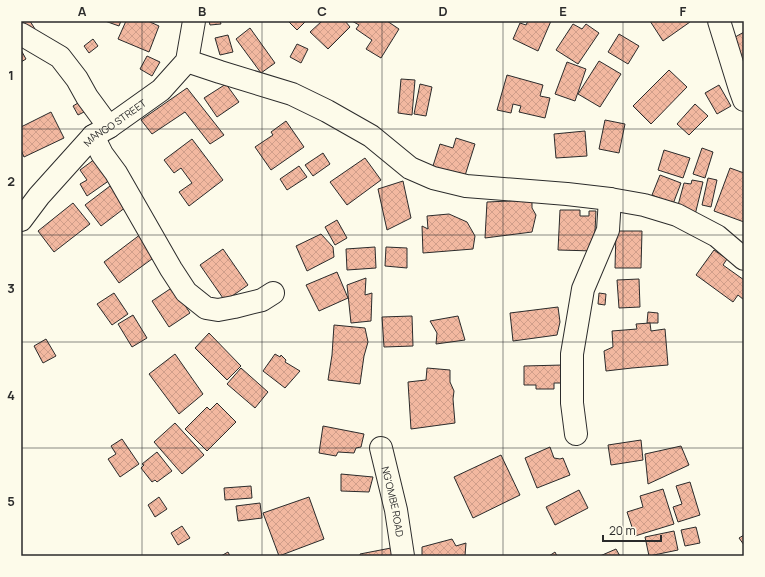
<svg xmlns="http://www.w3.org/2000/svg" width="765" height="577" viewBox="0 0 765 577" font-family="Manrope,sans-serif">
  <style>
    .building { fill: url(#building-cross-hatch); stroke: #2b2b2b }
    .lines { fill: none; stroke-linecap: round; stroke-linejoin: round }
    .minor-casing { stroke: #2b2b2b; stroke-width: 24 }
    .minor { stroke: #fdfbea; stroke-width: 22 }
    .grid { fill: none; stroke: #2b2b2b; stroke-width: 1; stroke-opacity: 0.55 }
    .labels { text-anchor: middle; stroke-width: 3; stroke-linejoin: round; paint-order: stroke }
    .street-label { font-size: 10px; fill: #2b2b2b; stroke: #fdfbea }
    .neatline { fill: none; stroke: #2b2b2b; stroke-width: 1.5 }
    .grid-label { font-size: 13px; text-anchor: middle; font-weight: bold; fill: #2b2b2b }
  </style>
  <defs>
    <pattern id="building-cross-hatch" width="8" height="8" patternUnits="userSpaceOnUse"><rect width="8" height="8" fill="#f2b8a0"/><path d="M0 0l8 8M0 8l8-8" fill="none" stroke="#d09e8a"/></pattern>
  </defs>
  <rect width="100%" height="100%" fill="#fdfbea"/>
  <g class="building">
    <polygon points="22,21 30,21 35,29 31,32"/>
    <polygon points="105,21 121,21 119,26"/>
    <polygon points="126,21 148,21 159,26 149,52 118,39"/>
    <polygon points="209,21 220,21 221,24 210,25"/>
    <polygon points="288,21 306,21 297,30"/>
    <polygon points="322,21 345,21 350,27 328,49 310,32"/>
    <polygon points="352,21 387,21 399,29 381,58 366,49 372,40 356,29 359,25"/>
    <polygon points="528,21 551,21 538,51 513,39 520,23 526,25"/>
    <polygon points="650,21 690,21 690,22 663,41"/>
    <polygon points="573,24 582,29 586,24 599,33 578,64 556,50"/>
    <polygon points="250,28 275,63 261,73 236,39"/>
    <polygon points="744,32 744,64 730,40"/>
    <polygon points="619,34 639,46 628,64 608,52"/>
    <polygon points="228,35 233,52 220,55 215,38"/>
    <polygon points="93,39 98,46 89,53 84,46"/>
    <polygon points="297,44 308,49 301,63 290,57"/>
    <polygon points="21,50 26,59 21,62"/>
    <polygon points="147,56 160,62 152,76 140,69"/>
    <polygon points="599,61 621,74 600,107 578,94"/>
    <polygon points="567,62 586,69 575,101 555,94"/>
    <polygon points="669,70 687,87 651,124 633,106"/>
    <polygon points="507,75 543,85 540,96 550,98 545,118 519,112 521,106 513,104 511,113 497,110"/>
    <polygon points="401,79 415,80 412,115 398,113"/>
    <polygon points="226,84 239,102 217,117 204,98"/>
    <polygon points="420,84 432,87 426,116 414,114"/>
    <polygon points="719,85 731,106 717,114 705,93"/>
    <polygon points="187,88 224,135 210,144 185,112 152,134 141,120"/>
    <polygon points="83,100 88,110 78,115 73,106"/>
    <polygon points="695,104 708,116 689,135 677,124"/>
    <polygon points="51,112 64,138 24,157 21,150 21,127"/>
    <polygon points="605,120 625,124 619,153 599,149"/>
    <polygon points="286,121 304,147 271,170 255,147 273,135 271,132"/>
    <polygon points="585,131 587,156 556,158 554,134"/>
    <polygon points="456,138 475,144 463,182 431,172 440,144 453,148"/>
    <polygon points="192,139 223,180 189,206 179,192 192,183 181,168 174,173 164,160"/>
    <polygon points="702,148 713,152 705,178 693,174"/>
    <polygon points="664,150 690,158 683,178 658,170"/>
    <polygon points="323,153 330,164 313,176 305,165"/>
    <polygon points="365,158 381,180 347,205 330,182"/>
    <polygon points="95,159 110,180 87,196 80,184 87,180 80,170"/>
    <polygon points="299,166 307,177 287,190 280,179"/>
    <polygon points="730,168 744,173 744,222 714,211"/>
    <polygon points="660,175 681,183 673,204 652,195"/>
    <polygon points="708,178 717,180 711,207 702,205"/>
    <polygon points="692,180 703,182 695,215 677,209 684,183 691,184"/>
    <polygon points="403,181 411,218 387,230 378,189"/>
    <polygon points="110,186 126,207 101,226 85,205"/>
    <polygon points="532,200 532,208 536,215 532,232 485,238 487,202"/>
    <polygon points="73,203 90,224 54,252 38,231"/>
    <polygon points="560,210 580,210 580,216 589,216 589,211 596,211 594,251 558,250"/>
    <polygon points="449,214 467,222 475,236 473,249 423,253 422,226 428,229 427,216"/>
    <polygon points="337,220 347,238 335,245 325,227"/>
    <polygon points="616,231 642,231 641,268 615,268"/>
    <polygon points="141,234 156,256 119,283 104,262"/>
    <polygon points="321,234 333,247 334,257 307,271 296,246"/>
    <polygon points="375,247 376,268 347,270 346,249"/>
    <polygon points="386,247 407,248 407,268 385,266"/>
    <polygon points="223,249 248,285 225,301 200,265"/>
    <polygon points="714,250 727,259 723,265 744,280 744,300 738,295 733,302 696,275"/>
    <polygon points="337,272 348,298 319,311 306,285"/>
    <polygon points="366,278 365,295 372,293 371,321 351,323 347,285"/>
    <polygon points="639,279 640,307 619,308 617,280"/>
    <polygon points="173,287 190,313 169,327 152,301"/>
    <polygon points="114,293 128,314 112,325 97,304"/>
    <polygon points="599,293 606,294 605,305 598,304"/>
    <polygon points="558,307 560,322 557,335 513,341 510,313"/>
    <polygon points="648,312 658,313 658,323 647,323"/>
    <polygon points="133,315 147,338 132,347 118,324"/>
    <polygon points="412,316 413,346 384,347 382,317"/>
    <polygon points="458,316 465,340 436,344 437,333 430,321"/>
    <polygon points="650,323 651,331 665,329 668,365 632,368 606,371 604,351 613,347 612,331 637,329 636,324"/>
    <polygon points="334,325 365,328 368,342 364,356 360,384 328,380 332,355"/>
    <polygon points="209,333 241,366 227,380 195,348"/>
    <polygon points="46,339 56,356 43,363 34,346"/>
    <polygon points="175,354 203,394 179,414 149,374"/>
    <polygon points="275,354 280,357 281,355 286,360 285,362 300,371 285,388 263,371"/>
    <polygon points="563,365 563,383 554,383 554,389 536,389 536,385 524,385 524,366"/>
    <polygon points="241,368 268,392 255,408 227,384"/>
    <polygon points="427,368 450,370 450,382 454,391 453,399 455,423 411,429 408,382 426,380"/>
    <polygon points="217,403 236,422 207,451 185,429 207,407 210,410"/>
    <polygon points="175,423 204,455 182,474 154,442"/>
    <polygon points="323,426 364,434 361,447 356,448 354,453 338,452 336,456 319,453"/>
    <polygon points="122,439 139,464 120,477 108,459 116,454 111,446"/>
    <polygon points="641,440 643,460 611,465 608,445"/>
    <polygon points="681,446 689,465 648,484 645,454"/>
    <polygon points="550,447 554,458 560,459 563,458 570,475 537,488 525,458"/>
    <polygon points="157,452 172,471 157,482 155,480 152,482 141,468 144,465 142,464"/>
    <polygon points="501,455 520,495 473,518 454,477"/>
    <polygon points="341,474 373,477 369,492 341,491"/>
    <polygon points="690,482 700,515 678,522 673,507 682,504 676,486"/>
    <polygon points="251,486 252,498 225,500 224,488"/>
    <polygon points="663,489 674,524 635,536 627,512 643,507 640,496"/>
    <polygon points="579,490 588,508 555,525 546,507"/>
    <polygon points="159,497 167,509 155,517 148,505"/>
    <polygon points="309,497 324,539 279,556 263,513"/>
    <polygon points="260,503 262,518 238,521 236,506"/>
    <polygon points="182,526 190,538 178,545 171,533"/>
    <polygon points="696,527 700,543 685,546 681,530"/>
    <polygon points="674,531 678,550 649,556 645,537"/>
    <polygon points="744,535 744,545 739,538"/>
    <polygon points="452,539 456,546 466,543 465,556 422,556 422,547"/>
    <polygon points="391,548 393,556 360,556 360,554"/>
    <polygon points="616,549 620,556 600,556"/>
    <polygon points="228,552 230,556 221,556"/>
    <polygon points="555,552 557,556 549,556"/>
  </g>
  <g class="lines">
    <g class="minor-casing">
      <g id="minor">
        <polyline points="719,21 740,89 744,100"/>
        <polyline points="21,34 60,57 77,79 87,97 109,127"/>
        <polyline points="187,61 220,72 292,94 327,111 371,136 410,168 433,178 466,186 567,194 610,199 644,205 677,215 717,236 744,259"/>
        <polyline points="93,136 102,154 116,173 171,269 186,292 206,308 218,310 234,307 262,300 273,293"/>
        <path id="s1" d="M 21,220 L 39,196 L 93,136 L 109,127 L 161,90 L 187,61 L 194,21"/>
        <polyline points="576,434 572,403 572,354 583,289 608,230 610,199"/>
        <path id="s2" d="M 381,448 L 396,510 L 403,556"/>
      </g>
    </g>
    <use href="#minor" class="minor"/>
  </g>
  <path class="grid" d="M 142,21 L 142,556M 262,21 L 262,556M 382,21 L 382,556M 503,21 L 503,556M 623,21 L 623,556M 21,129 L 744,129M 21,235 L 744,235M 21,342 L 744,342M 21,448 L 744,448"/>
  <g class="labels">
    <g class="street-label">
      <text dy="4" stroke="none"><textPath href="#s1" startOffset="136">MANGO STREET</textPath></text>
      <text dy="4" stroke="none"><textPath href="#s2" startOffset="55">NG'OMBE ROAD</textPath></text>
    </g>
  </g>
  <rect width="765" height="577" fill="none" stroke="#fdfbea" stroke-width="44"/>
  <path d="M603 535v6h58v-6" fill="none" stroke="#2b2b2b" stroke-width="2"/>
  <text x="609" y="535" font-size="12" fill="#2b2b2b" stroke="#fdfbea" stroke-width="3" paint-order="stroke">20 m</text>
  <rect x="22" y="22" width="721" height="533" class="neatline"/>
  <g class="grid-label">
    <text x="82" y="16">A</text>
    <text x="202" y="16">B</text>
    <text x="322" y="16">C</text>
    <text x="443" y="16">D</text>
    <text x="563" y="16">E</text>
    <text x="683" y="16">F</text>
    <text x="11" y="80">1</text>
    <text x="11" y="186">2</text>
    <text x="11" y="293">3</text>
    <text x="11" y="400">4</text>
    <text x="11" y="506">5</text>
  </g>
</svg>
